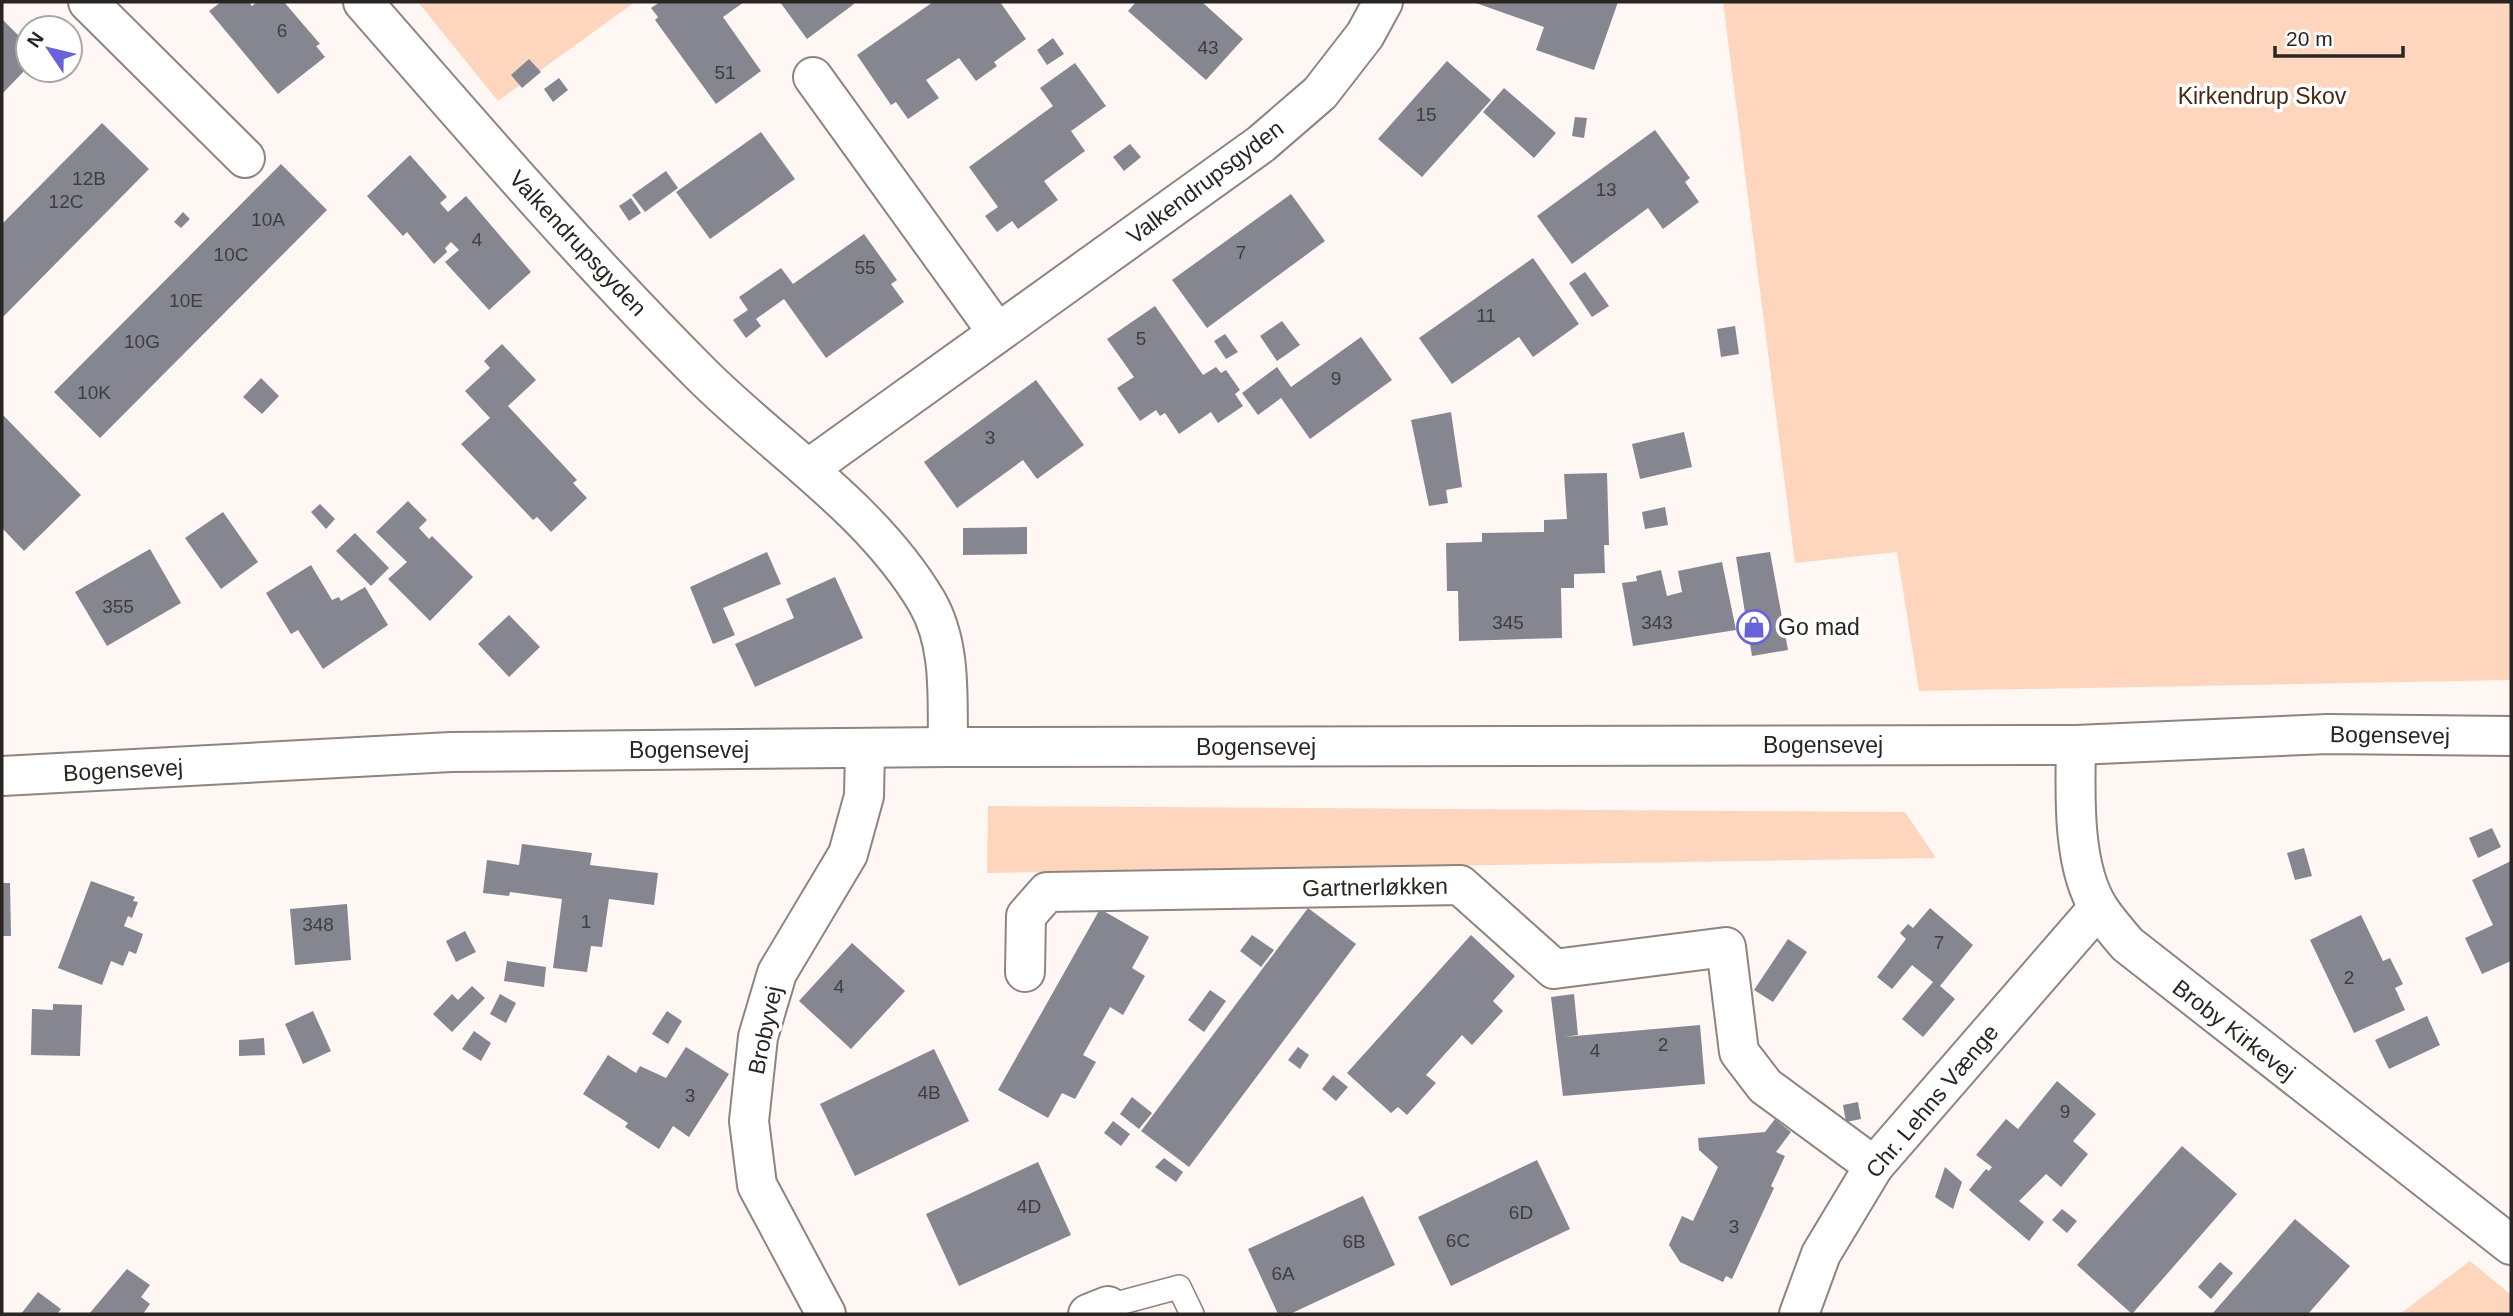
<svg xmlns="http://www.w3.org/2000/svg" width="2513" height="1316" viewBox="0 0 2513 1316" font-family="Arial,sans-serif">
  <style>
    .green { fill: #fdd6bd }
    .building { fill: #858690 }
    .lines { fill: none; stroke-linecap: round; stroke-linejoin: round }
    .lane-casing { stroke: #8f847e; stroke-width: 26 }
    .street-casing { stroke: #8f847e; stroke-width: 42 }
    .secondary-casing { stroke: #8f847e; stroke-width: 42 }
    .lane { stroke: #fff; stroke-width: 23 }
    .street { stroke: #fff; stroke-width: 38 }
    .secondary { stroke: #fff; stroke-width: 38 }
    .labels { text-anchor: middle; stroke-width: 7; stroke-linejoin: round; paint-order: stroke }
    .number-label { font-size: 19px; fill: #403d3e }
    .park-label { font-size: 23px; fill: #472913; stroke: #fff }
    .street-label { font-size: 23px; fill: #292522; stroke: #fff }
    .poi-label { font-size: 23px; fill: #292522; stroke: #fff; text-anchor: start }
  </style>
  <rect width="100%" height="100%" fill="#fef7f3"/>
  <g class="green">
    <polygon points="418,2 635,2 498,101"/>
    <polygon points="1723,2 2511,2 2511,680 1919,691 1897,552 1795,563"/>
    <polygon points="988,806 1905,812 1936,858 987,873"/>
    <polygon points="2470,1261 2511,1295 2511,1314 2400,1314"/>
  </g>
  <g class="building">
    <polygon points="221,2 249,2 252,6 257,2 284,2 320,44 316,46 325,57 278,94 209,11"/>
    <polygon points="660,2 744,2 723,17 761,71 716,104 655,20 658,17 651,8"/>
    <polygon points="780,2 853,2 854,4 807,39"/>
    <polygon points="933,2 1000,2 1026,39 994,62 997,66 976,81 959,58 926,80 939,98 908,119 896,102 891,105 857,55"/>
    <polygon points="1136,2 1202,2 1243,39 1206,80 1128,11"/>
    <polygon points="1473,2 1618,2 1594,70 1536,50 1544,27"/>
    <polygon points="2,19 28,45 28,67 2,94"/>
    <polygon points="1053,38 1064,54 1047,65 1037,50"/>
    <polygon points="529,59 541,72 522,88 511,75"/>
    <polygon points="1447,61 1491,100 1422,177 1378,139"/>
    <polygon points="1075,63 1106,106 1071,131 1085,151 1044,181 1058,200 1018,229 1012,221 997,232 985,216 998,207 969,167 1053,106 1040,88"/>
    <polygon points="559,78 568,90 553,102 544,89"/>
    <polygon points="1504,88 1556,133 1534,158 1483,112"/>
    <polygon points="1575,117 1587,118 1584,138 1572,136"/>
    <polygon points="102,123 149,169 2,318 2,224"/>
    <polygon points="1655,130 1690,178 1685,182 1699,202 1663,229 1648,208 1572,264 1537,216"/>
    <polygon points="761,132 795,179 710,239 676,192"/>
    <polygon points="1130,144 1141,157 1124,171 1113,157"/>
    <polygon points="410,155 447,197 440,203 448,212 466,196 531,272 489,310 445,262 459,250 451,242 445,248 447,252 434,264 407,232 403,236 367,196"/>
    <polygon points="281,164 327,210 100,438 54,392"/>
    <polygon points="666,171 678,188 645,212 632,195"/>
    <polygon points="1291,194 1325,241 1207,328 1172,280"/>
    <polygon points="631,198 641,213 629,221 619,206"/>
    <polygon points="183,212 190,219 181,228 174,222"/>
    <polygon points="864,234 897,280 891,284 904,302 826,358 784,299 756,319 761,326 746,338 733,320 748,310 739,297 781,268 793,284"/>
    <polygon points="1533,258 1579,324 1533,357 1519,337 1452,384 1419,338"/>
    <polygon points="1585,272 1609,306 1592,317 1569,283"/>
    <polygon points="1155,306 1203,375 1216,367 1221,373 1226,370 1240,390 1235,394 1243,406 1218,423 1211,412 1179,434 1165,413 1160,416 1156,410 1140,421 1117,388 1134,377 1107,339"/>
    <polygon points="1282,321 1300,345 1277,361 1260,336"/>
    <polygon points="1735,326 1739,354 1721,357 1717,329"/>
    <polygon points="1225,334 1238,352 1226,359 1214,341"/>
    <polygon points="1361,337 1392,380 1310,439 1281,398 1258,415 1242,393 1277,367 1291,387"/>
    <polygon points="502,344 536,380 508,406 577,480 573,483 587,498 551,532 537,517 533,520 461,444 490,418 465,391 490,368 484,361"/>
    <polygon points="261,378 279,396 262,414 243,397"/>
    <polygon points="1036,380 1084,445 1037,479 1023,460 957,508 924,462"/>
    <polygon points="1451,412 1462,487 1446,490 1448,503 1429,506 1411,420"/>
    <polygon points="2,414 81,495 24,551 2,528"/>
    <polygon points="1684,432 1692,467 1640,479 1632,444"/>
    <polygon points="1607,473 1609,545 1604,545 1605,573 1574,574 1574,588 1561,588 1562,638 1459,641 1458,591 1447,591 1446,543 1482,542 1482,533 1544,532 1544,520 1567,519 1564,474"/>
    <polygon points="408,501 427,520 419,528 429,539 432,536 473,577 430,621 388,579 407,562 376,532"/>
    <polygon points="320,504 335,519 326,529 311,512"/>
    <polygon points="1665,507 1668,525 1645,529 1642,512"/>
    <polygon points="223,512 258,562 221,589 185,538"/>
    <polygon points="1027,527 1027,554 963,555 963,528"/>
    <polygon points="355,533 389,568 371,586 336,551"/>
    <polygon points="150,549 181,603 107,646 75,592"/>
    <polygon points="767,552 781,584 723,608 735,635 713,644 690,587"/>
    <polygon points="1770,552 1788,650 1752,656 1736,557"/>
    <polygon points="1722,562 1736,630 1633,646 1622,583 1637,581 1636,576 1661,570 1667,596 1682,592 1678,571"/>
    <polygon points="311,565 332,600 339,597 341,601 365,587 388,625 323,669 298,630 291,634 266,593"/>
    <polygon points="835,577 863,638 755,687 735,644 794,618 786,599"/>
    <polygon points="509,615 540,647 509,677 478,644"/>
    <polygon points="2492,828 2501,847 2478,858 2469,838"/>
    <polygon points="522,844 592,853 590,865 658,873 654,905 609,899 602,947 591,946 587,972 553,968 562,899 510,892 509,896 483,893 487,860 519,865"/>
    <polygon points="2304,848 2312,876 2295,880 2287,853"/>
    <polygon points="2511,861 2511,961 2482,974 2465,938 2493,925 2472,880"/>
    <polygon points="91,881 135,897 133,901 138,902 132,918 128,916 124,926 143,934 136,954 129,951 123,966 111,961 102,985 58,968"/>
    <polygon points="2,883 10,883 11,936 2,936"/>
    <polygon points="347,904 351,960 295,965 290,909"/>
    <polygon points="1308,908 1356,944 1189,1167 1141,1131"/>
    <polygon points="1930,908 1973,945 1940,986 1955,999 1923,1037 1902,1019 1933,982 1912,965 1892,989 1877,977 1906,939 1900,933 1908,924 1913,928"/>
    <polygon points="1100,909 1149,937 1132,968 1145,976 1123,1015 1110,1007 1083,1055 1096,1062 1075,1099 1062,1093 1048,1118 998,1090"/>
    <polygon points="2361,915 2383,961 2390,958 2403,984 2395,988 2405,1010 2354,1033 2310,940"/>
    <polygon points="465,931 476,952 456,962 446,941"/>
    <polygon points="1252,935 1274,950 1261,967 1240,951"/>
    <polygon points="1471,935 1515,976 1493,1001 1503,1011 1472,1045 1462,1035 1426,1075 1436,1083 1407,1115 1398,1107 1391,1113 1347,1073"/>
    <polygon points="1788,939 1807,952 1773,1002 1754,990"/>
    <polygon points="852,943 905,991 851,1049 799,1001"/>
    <polygon points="507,961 546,967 544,987 504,981"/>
    <polygon points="472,986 485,998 452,1032 433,1014 452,994 458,1000"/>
    <polygon points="1210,990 1226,1001 1204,1032 1188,1020"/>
    <polygon points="500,994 516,1003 506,1023 490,1014"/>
    <polygon points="1574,994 1578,1035 1564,1037 1700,1025 1705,1084 1563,1096 1551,997"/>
    <polygon points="53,1004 82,1005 80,1056 31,1055 32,1009 53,1010"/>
    <polygon points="313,1011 331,1051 303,1064 285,1024"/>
    <polygon points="667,1011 682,1021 668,1044 652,1034"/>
    <polygon points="2427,1016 2440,1045 2389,1069 2375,1040"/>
    <polygon points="474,1031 491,1043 481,1061 462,1049"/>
    <polygon points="264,1038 265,1055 239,1056 239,1040"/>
    <polygon points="686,1047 729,1074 689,1137 673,1126 659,1149 625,1127 628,1123 583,1094 608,1055 636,1073 640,1066 666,1078"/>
    <polygon points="1298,1047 1309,1055 1300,1069 1288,1060"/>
    <polygon points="934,1049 969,1121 855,1176 820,1104"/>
    <polygon points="1333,1075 1348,1087 1336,1101 1322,1089"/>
    <polygon points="2057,1081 2096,1114 2073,1141 2088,1154 2061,1187 2046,1174 2019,1201 2044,1222 2029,1241 1969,1190 1986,1169 1989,1171 1992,1167 1976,1155 2006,1119 2018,1129"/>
    <polygon points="1132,1097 1152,1113 1139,1129 1120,1114"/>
    <polygon points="1858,1102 1861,1119 1846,1122 1843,1105"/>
    <polygon points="1775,1119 1791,1132 1776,1152 1785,1156 1771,1186 1774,1188 1732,1279 1726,1276 1723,1282 1680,1262 1669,1245 1682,1216 1693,1221 1718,1167 1699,1150 1698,1138 1765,1132"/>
    <polygon points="1113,1121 1130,1134 1121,1146 1104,1133"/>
    <polygon points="2182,1146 2237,1194 2132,1314 2077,1265"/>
    <polygon points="1164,1158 1183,1172 1176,1182 1155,1167"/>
    <polygon points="1537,1160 1570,1229 1451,1286 1418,1217"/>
    <polygon points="1038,1162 1071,1235 959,1286 926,1214"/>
    <polygon points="1945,1167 1962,1182 1953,1209 1935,1197"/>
    <polygon points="1363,1196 1395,1265 1290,1314 1278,1314 1248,1249"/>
    <polygon points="2062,1209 2077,1221 2067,1233 2052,1220"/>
    <polygon points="2295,1219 2350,1266 2308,1314 2212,1314"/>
    <polygon points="2220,1262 2233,1273 2211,1299 2198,1287"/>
    <polygon points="127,1269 150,1285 141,1297 150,1304 143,1314 89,1314"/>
    <polygon points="38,1292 61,1309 57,1314 21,1314"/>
  </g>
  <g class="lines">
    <g class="lane-casing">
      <polyline id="lane" points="1108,1306 1179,1287 1192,1314"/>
    </g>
    <g class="street-casing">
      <g id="street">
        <polyline points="88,2 245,158"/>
        <path d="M 363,2 C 473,128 582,255 701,374 C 776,449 872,509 927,602 C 952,645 947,699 948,747"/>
        <polyline points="813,77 997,332"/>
        <polyline points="808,469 1261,144 1320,93 1365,35 1383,2"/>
        <path d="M 2076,745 C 2075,794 2072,868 2100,910 C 2108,922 2118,933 2127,944 L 2511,1245"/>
        <polyline points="1025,972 1026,916 1047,892 1460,885 1554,969 1726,947 1739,1052 1765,1086 1874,1166"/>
        <polyline points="826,1314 757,1185 749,1121 758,1037 777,973 848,854 864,796 865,749"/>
        <polyline points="1088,1314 1108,1306"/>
        <polyline points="1799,1314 1821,1254 1874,1166 2098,908"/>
      </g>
    </g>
    <g class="secondary-casing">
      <polyline id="secondary" points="2,776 451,752 948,747 2076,745 2328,734 2511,736"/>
    </g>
    <use href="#lane" class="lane"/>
    <use href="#street" class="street"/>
    <use href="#secondary" class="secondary"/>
  </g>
  <defs>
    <g id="shop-ring" transform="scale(1.75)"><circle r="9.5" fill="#fff" stroke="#6862db" stroke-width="1.5"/><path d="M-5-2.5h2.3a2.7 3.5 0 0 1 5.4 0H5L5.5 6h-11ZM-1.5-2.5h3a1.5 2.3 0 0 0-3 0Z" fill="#6862db"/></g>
  </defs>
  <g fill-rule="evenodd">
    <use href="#shop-ring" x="1754" y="627"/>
  </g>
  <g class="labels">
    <g class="number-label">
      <text x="282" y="37">6</text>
      <text x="1208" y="54">43</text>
      <text x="725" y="79">51</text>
      <text x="1426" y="121">15</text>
      <text x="89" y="185">12B</text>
      <text x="1606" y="196">13</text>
      <text x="66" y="208">12C</text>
      <text x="268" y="226">10A</text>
      <text x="477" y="246">4</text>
      <text x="1241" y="259">7</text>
      <text x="231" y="261">10C</text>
      <text x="865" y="274">55</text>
      <text x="186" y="307">10E</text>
      <text x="1486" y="322">11</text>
      <text x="1141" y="345">5</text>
      <text x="142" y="348">10G</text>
      <text x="1336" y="385">9</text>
      <text x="94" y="399">10K</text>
      <text x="990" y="444">3</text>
      <text x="118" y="613">355</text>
      <text x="1508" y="629">345</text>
      <text x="1657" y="629">343</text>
      <text x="586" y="928">1</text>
      <text x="318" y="931">348</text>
      <text x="1939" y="949">7</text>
      <text x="2349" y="984">2</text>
      <text x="839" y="993">4</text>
      <text x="1663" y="1051">2</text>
      <text x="1595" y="1057">4</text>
      <text x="929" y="1099">4B</text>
      <text x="690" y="1102">3</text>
      <text x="2065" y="1118">9</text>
      <text x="1029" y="1213">4D</text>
      <text x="1521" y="1219">6D</text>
      <text x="1734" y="1233">3</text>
      <text x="1458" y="1247">6C</text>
      <text x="1354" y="1248">6B</text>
      <text x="1283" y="1280">6A</text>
    </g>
    <g class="park-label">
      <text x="2262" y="104">Kirkendrup Skov</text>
    </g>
    <g class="street-label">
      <text transform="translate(1205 182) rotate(-37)" y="8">Valkendrupsgyden</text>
      <text transform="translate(578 243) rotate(47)" y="8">Valkendrupsgyden</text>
      <text transform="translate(2390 735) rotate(1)" y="8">Bogensevej</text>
      <text x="1823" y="753">Bogensevej</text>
      <text x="1256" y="755">Bogensevej</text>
      <text x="689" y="758">Bogensevej</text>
      <text transform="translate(123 770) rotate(-3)" y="8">Bogensevej</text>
      <text transform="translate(1375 887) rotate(-1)" y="8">Gartnerløkken</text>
      <text transform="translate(765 1030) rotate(-78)" y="8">Brobyvej</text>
      <text transform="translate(2234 1030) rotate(38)" y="8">Broby Kirkevej</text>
      <text transform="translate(1932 1101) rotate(-50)" y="8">Chr. Lehns Vænge</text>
    </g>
    <g class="poi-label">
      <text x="1778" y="635">Go mad</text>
    </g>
  </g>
  <rect width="2513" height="1316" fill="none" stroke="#292522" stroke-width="7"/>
  <g transform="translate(49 49) rotate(305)"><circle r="33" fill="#ffffff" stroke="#a9a8a7" stroke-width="2"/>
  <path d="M0-5L12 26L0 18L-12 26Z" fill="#6862db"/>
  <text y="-10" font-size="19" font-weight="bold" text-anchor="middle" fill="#292522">N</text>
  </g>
  <path d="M2275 46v10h128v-10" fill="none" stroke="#292522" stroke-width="3.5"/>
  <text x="2286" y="46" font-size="21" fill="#292522" stroke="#ffffff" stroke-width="5" paint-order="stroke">20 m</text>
</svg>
